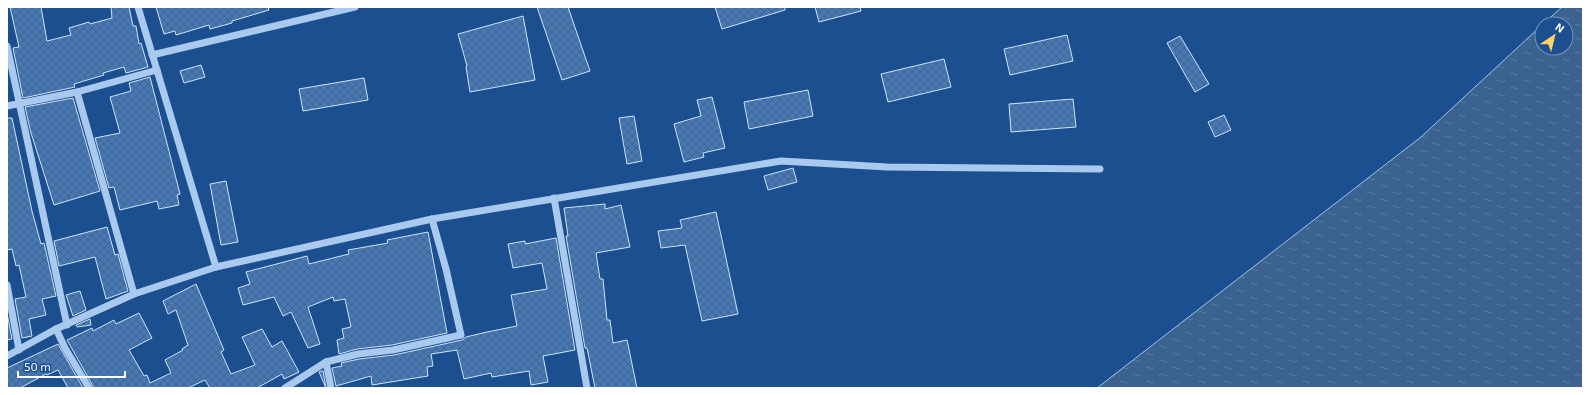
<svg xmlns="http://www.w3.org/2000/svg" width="1590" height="395" viewBox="0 0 1590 395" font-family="'Exo 2',sans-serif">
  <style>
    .water { fill: url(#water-ripples); stroke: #9cc4f0 }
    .building { fill: url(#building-cross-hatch); stroke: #cfe3fa }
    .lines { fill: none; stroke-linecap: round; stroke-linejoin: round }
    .minor { stroke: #a9c9ee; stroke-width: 7 }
  </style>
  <defs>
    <pattern id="water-ripples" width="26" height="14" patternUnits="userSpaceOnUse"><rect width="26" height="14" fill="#3c6290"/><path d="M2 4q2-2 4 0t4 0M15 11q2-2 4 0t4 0" fill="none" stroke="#597aa1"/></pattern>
    <pattern id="building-cross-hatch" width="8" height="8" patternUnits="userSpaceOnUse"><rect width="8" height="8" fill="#4478b7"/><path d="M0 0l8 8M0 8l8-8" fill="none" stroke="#486282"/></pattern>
  </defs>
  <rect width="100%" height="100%" fill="#1b4f8f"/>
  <polygon class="water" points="1562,7 1583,7 1583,388 1097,388 1421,137 1542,25 1542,48 1566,48 1566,24 1543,24"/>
  <g class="building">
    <polygon points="10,7 41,7 47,41 71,35 69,28 89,22 90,24 112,18 111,7 129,7 133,26 136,26 139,44 141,43 148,67 126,73 124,67 103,73 104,75 74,84 75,87 23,98 13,48 19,47"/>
    <polygon points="156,7 268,7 269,10 232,21 232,23 210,29 209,25 176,35 175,31 164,34"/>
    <polygon points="537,7 568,7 590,71 562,80"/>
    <polygon points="715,7 785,7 785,10 722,29"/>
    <polygon points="815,7 860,7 861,11 819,22"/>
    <polygon points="523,16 535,80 470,92 466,67 467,66 458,34"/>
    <polygon points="1067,35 1073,61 1010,75 1004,49"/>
    <polygon points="1180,36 1209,84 1195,92 1167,43"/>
    <polygon points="944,59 951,87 888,102 881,74"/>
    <polygon points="201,65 205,77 184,83 180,71"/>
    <polygon points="150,77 180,194 177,195 179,205 159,209 157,201 120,210 114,187 109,188 95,138 120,133 110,97 131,91 129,83"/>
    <polygon points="364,78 368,100 303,111 299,89"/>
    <polygon points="808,90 813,116 749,129 744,102"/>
    <polygon points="712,97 725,148 703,153 704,157 684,162 674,124 701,116 697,100"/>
    <polygon points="73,98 100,191 54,205 31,133 25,107"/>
    <polygon points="1073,99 1076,127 1011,132 1009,104"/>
    <polygon points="1224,115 1231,130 1215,137 1208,122"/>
    <polygon points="634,116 642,161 627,164 619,118"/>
    <polygon points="7,118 12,118 32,211 41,244 44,243 56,296 42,299 46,315 29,319 32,336 22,338 15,299 26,297 19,265 16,266 12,249 7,250"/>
    <polygon points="793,168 797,182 768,190 764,176"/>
    <polygon points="226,181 238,242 221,245 210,184"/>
    <polygon points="605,204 605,209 621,205 630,247 596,253 600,279 603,279 607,320 610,320 613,343 627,340 637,388 595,388 587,348 585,348 566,236 568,236 564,208"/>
    <polygon points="716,212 738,314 702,321 685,245 661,248 658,231 682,228 680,220"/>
    <polygon points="107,227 115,255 118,254 128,291 106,299 95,257 59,266 54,241"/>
    <polygon points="428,232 447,333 392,345 357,349 339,354 337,340 344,338 342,329 351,327 345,299 334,301 333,297 308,307 320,344 308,348 291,312 283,316 274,297 243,305 238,288 250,284 246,272 307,256 309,264 349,254 348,250 388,243 387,240"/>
    <polygon points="556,238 575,350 543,356 548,382 531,385 529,371 492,377 491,373 464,379 457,350 431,354 433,366 427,367 428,376 372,385 371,376 336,386 332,368 342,366 341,363 359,359 394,355 462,340 466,337 487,332 517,326 511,295 547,289 542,263 513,268 508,244 525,241 525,244"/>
    <polygon points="196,284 224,350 221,352 231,374 255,365 242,337 262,329 272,347 282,341 299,372 284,379 282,374 257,388 210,388 205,380 188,388 94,388 67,340 92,328 93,331 114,320 116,324 139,313 152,338 129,350 144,376 147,375 150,383 171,373 165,360 183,350 182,349 188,345 176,310 168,314 163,301"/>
    <polygon points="80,291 86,310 73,316 66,295"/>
    <polygon points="7,313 12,339 7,340"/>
    <polygon points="90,319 91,325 77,327 76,325"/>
    <polygon points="58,344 83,388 68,388 58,370 47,375 46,374 20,388 7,388 7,368"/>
    <polygon points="321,371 323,371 326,388 319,372"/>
  </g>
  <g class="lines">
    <g class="minor">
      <polyline points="138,7 216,267 432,219 446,269 461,335 393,350 358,354 326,362 331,388"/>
      <polyline points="7,46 67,325"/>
      <polyline points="152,55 355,7"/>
      <polyline points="77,92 134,294"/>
      <polyline points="7,106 77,92 157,70"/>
      <polyline points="554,198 587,388"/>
      <polyline points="432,219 781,161 887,167 1100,169"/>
      <polyline points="7,285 19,350"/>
      <polyline points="56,329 65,348 89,388"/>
      <polyline points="7,356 56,329 134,294 216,267"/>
      <polyline points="285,388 326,362"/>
    </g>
  </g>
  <rect width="1590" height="395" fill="none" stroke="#ffffff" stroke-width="16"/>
  <g transform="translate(1554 36) rotate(35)"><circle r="19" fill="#1b4f8f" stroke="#7695bc"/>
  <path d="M0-3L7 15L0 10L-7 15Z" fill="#ffd166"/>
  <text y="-6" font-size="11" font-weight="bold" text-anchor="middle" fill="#ffffff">N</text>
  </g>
  <path d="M18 371v6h107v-6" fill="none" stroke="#ffffff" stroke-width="2"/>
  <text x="24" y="371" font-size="12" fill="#ffffff" stroke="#1b4f8f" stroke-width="3" paint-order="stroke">50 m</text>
</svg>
